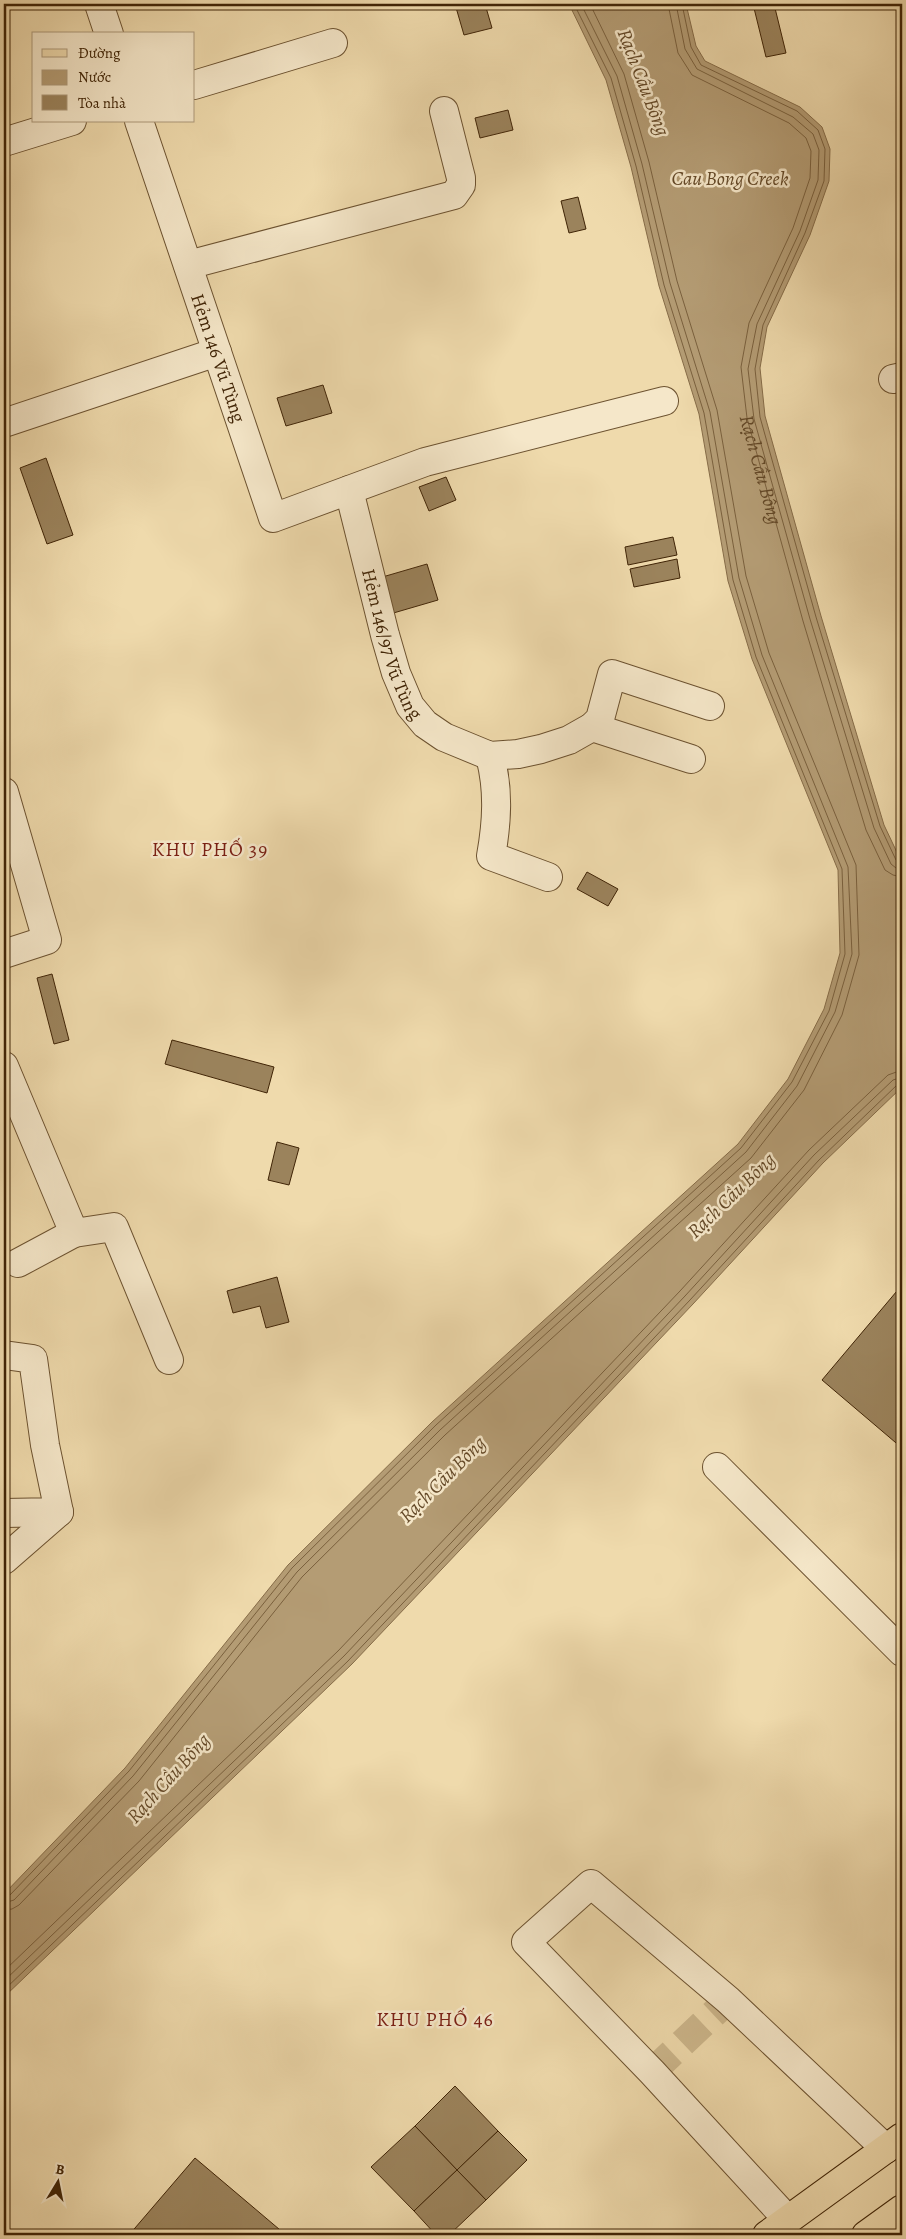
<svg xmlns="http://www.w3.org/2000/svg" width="906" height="2239" viewBox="0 0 906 2239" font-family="Alegreya,serif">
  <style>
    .water { fill: #b49c74; stroke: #866c48 }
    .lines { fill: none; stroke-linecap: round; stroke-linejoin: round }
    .shore { stroke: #7a603d; stroke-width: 1 }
    .building { fill: #9b835c; stroke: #402406 }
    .minor-tunnel { stroke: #ccb68b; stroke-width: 28; stroke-dasharray: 28 14; stroke-linecap: butt }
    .minor-casing { stroke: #6c5230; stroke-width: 30 }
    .major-casing { stroke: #402406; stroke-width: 30 }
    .minor { stroke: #f5e7c9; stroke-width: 28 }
    .major { stroke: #efdaac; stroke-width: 28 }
    .labels { text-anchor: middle; stroke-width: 5; stroke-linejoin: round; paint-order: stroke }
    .street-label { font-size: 19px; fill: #402406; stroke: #f5e7c9 }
    .water-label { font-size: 20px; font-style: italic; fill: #634827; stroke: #f5e7c9 }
    .neighbourhood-label { font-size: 20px; letter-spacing: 1px; fill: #7a1f14; stroke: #f5e7c9 }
  </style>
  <rect width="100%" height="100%" fill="#efdaac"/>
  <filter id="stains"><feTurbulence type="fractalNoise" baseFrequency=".004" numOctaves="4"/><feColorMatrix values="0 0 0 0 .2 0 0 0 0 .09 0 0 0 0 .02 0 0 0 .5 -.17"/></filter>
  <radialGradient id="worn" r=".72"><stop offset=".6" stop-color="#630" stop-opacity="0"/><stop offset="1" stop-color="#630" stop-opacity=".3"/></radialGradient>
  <polygon class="water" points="569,4 686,4 696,46 705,61 800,107 822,127 830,149 829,181 810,235 767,327 760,368 765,416 821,616 884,825 902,863 902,1087 823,1163 693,1304 352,1664 4,1997 4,1894 125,1768 288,1565 432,1422 738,1144 788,1079 824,1009 840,953 838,870 752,659 728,581 699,414 659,286 631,167 606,80"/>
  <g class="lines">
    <g class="shore">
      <path id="s1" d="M 668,4 L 678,53 L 692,75 L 789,123 L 806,138 L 811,151 L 810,178 L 793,228 L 749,323 L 741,367 L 747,418 L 803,621 L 866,830 L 885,870 L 893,875 L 902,877"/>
      <polyline points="676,4 685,49 697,69 793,117 813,134 819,150 818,180 800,231 757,324 748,369 754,419 810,619 874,828 891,864 896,868 902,869"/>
      <polyline points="682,4 691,47 701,65 797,111 818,130 825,149 824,181 805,233 763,325 755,369 760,417 816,617 880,826 896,860 902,863"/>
      <polyline points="4,1897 10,1895 129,1771 292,1568 436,1425 741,1148 792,1082 829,1011 845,954 842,869 756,657 733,580 704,413 664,285 636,166 611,78 574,4"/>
      <polyline points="4,1903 14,1900 133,1776 297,1572 440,1430 746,1152 797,1086 835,1012 852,954 848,867 762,655 739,578 710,412 670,283 642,164 617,76 581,4"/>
      <polyline points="4,1910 12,1909 19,1905 139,1781 302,1577 445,1435 751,1158 804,1090 842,1015 859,955 856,865 769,653 746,576 717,410 677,281 649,162 624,74 590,4"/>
      <polyline points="4,1971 338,1651 680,1291 809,1150 888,1075 902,1070"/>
      <polyline points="4,1981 344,1656 685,1296 814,1155 893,1080 902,1077"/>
      <polyline points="4,1990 348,1661 690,1300 819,1160 897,1085 902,1084"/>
    </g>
  </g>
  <g class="building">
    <polygon points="455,4 485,4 492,28 464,35"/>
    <polygon points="753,4 774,4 786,53 766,57"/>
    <polygon points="508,110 513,130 480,138 475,118"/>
    <polygon points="578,197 586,229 569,233 561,201"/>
    <polygon points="323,385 332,413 286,426 277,398"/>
    <polygon points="46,458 73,535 47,544 20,468"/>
    <polygon points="446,477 456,500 429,511 419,487"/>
    <polygon points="673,537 677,555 628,565 625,547"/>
    <polygon points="677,559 680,578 634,587 630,569"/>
    <polygon points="427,564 438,600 390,614 379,578"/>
    <polygon points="587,872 618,889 608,906 577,889"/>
    <polygon points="52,974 69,1040 54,1044 37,978"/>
    <polygon points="172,1040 274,1067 267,1093 165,1064"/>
    <polygon points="277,1142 299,1148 289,1185 268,1180"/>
    <polygon points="277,1277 289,1322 266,1328 260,1306 233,1313 227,1291"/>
    <polygon points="902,1285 902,1448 822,1380"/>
    <polygon points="455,2086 498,2131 457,2170 415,2126"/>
    <polygon points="415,2126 457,2170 414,2211 371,2167"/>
    <polygon points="498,2131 527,2160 486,2200 457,2170"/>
    <polygon points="195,2158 286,2235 129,2235"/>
    <polygon points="457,2170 486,2200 449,2235 436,2235 414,2211"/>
  </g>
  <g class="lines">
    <polyline class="minor-tunnel" points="652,2072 728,2000"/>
    <g class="minor-casing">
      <g id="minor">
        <polyline points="99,4 109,34"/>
        <polyline points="194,85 333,43"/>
        <path id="s2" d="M 139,121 L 273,518 L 425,462 L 664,401"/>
        <polyline points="4,142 72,121"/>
        <polyline points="188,265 454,195 461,185 461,178 444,111"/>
        <polyline points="893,379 902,377"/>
        <polyline points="4,423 217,352"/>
        <path id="s3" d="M 349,490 L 385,635 L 396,673 L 410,706 L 425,724 L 444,737 L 490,756 L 518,754 L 541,749 L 569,740 L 592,727 L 600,719 L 612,674 L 710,706"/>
        <polyline points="592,727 691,759"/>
        <path d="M 490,756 C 499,790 497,822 491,856 L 548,877"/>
        <polyline points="4,792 47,940 4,954"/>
        <polyline points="4,1066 74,1233 114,1227 169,1360"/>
        <polyline points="18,1263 74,1233"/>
        <polyline points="4,1355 33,1359 45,1445 59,1512 4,1513"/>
        <polyline points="717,1467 902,1652"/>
        <polyline points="4,1560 59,1512"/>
        <polyline points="788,2220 652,2072 526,1942 591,1884 728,2000 886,2149"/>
      </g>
    </g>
    <g class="major-casing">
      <g id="major">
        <polyline points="767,2235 902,2137"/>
        <polyline points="866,2235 902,2209"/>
      </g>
    </g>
    <use href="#minor" class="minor"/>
    <use href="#major" class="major"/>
  </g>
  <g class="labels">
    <g class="street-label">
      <text dy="7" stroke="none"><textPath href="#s2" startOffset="250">Hẻm 146 Vũ Tùng</textPath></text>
      <text dy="7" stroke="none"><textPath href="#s3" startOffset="160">Hẻm 146/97 Vũ Tùng</textPath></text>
    </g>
    <g class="water-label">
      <text transform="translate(644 82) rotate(69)" y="7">Rạch Cầu Bông</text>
      <text x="730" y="185">Cau Bong Creek</text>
      <text dy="7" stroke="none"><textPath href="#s1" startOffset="555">Rạch Cầu Bông</textPath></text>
      <text transform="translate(731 1195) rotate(-44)" y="7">Rạch Cầu Bông</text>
      <text transform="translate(442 1479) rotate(-45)" y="7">Rạch Cầu Bông</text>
      <text transform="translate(168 1778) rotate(-48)" y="7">Rạch Cầu Bông</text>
    </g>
    <g class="neighbourhood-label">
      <text x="210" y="856">KHU PHỐ 39</text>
      <text x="435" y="2026">KHU PHỐ 46</text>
    </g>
  </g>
  <rect width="906" height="2239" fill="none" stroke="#efdaac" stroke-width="20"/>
  <rect x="5" y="5" width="896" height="2229" fill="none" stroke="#402406" stroke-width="2.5"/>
  <rect x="10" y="10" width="886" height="2219" fill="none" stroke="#402406"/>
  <rect x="32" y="32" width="162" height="90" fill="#f5e7c9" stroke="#ad997b"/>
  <rect x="42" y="49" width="25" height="8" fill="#efdaac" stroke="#ad997b"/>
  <text x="78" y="58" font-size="15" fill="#402406">Đường</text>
  <rect x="42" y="70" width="25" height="15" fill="#b49c74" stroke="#ad997b"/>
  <text x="78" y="82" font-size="15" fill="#402406">Nước</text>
  <rect x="42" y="95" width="25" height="15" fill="#9b835c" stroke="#ad997b"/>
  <text x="78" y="108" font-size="15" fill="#402406">Tòa nhà</text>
  <g transform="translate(58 2182) rotate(10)" stroke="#f5e7c9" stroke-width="4" paint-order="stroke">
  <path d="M0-4L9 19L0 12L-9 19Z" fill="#402406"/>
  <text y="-8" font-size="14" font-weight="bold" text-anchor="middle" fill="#402406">B</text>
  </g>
  <rect width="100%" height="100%" filter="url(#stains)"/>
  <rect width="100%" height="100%" fill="url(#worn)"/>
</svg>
